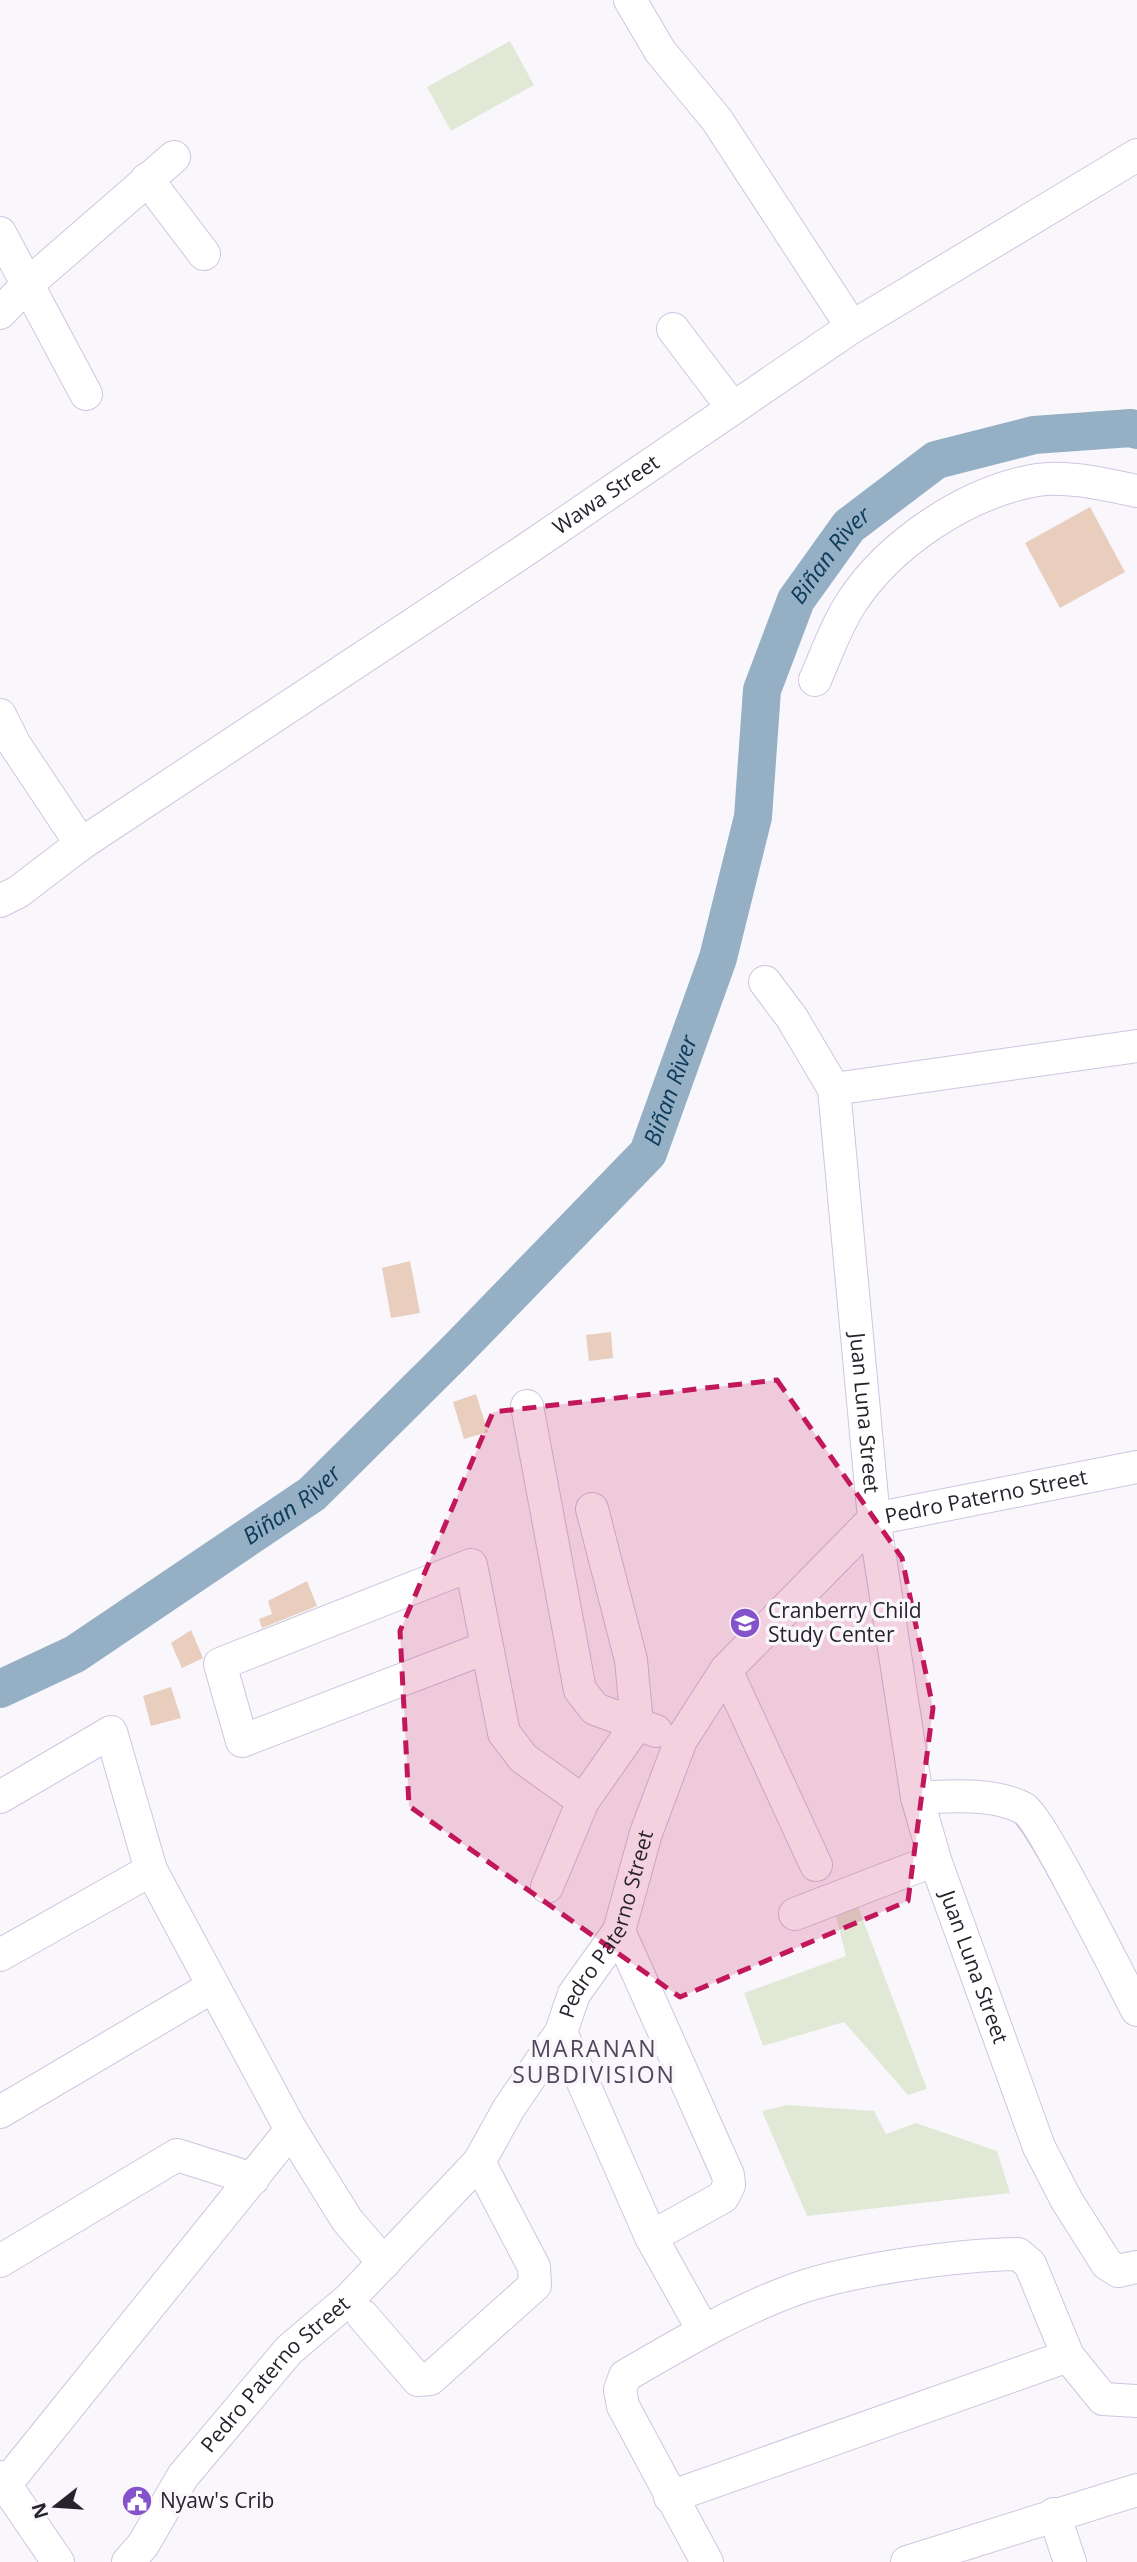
<svg xmlns="http://www.w3.org/2000/svg" width="1137" height="2562" viewBox="0 0 1137 2562" font-family="'Open Sans',sans-serif">
  <style>
    .green { fill: #e1e9d6 }
    .lines { fill: none; stroke-linecap: round; stroke-linejoin: round }
    .river { stroke: #95afc4; stroke-width: 38 }
    .building { fill: #e9cebe }
    .minor-casing { stroke: #cfc5e0; stroke-width: 34 }
    .minor { stroke: #fff; stroke-width: 32 }
    .marked { fill: #c2185b; fill-opacity: 0.2; stroke: #c2185b; stroke-width: 5; stroke-dasharray: 14 9; stroke-linejoin: round }
    .labels { text-anchor: middle; stroke-width: 7; stroke-linejoin: round; paint-order: stroke }
    .street-label { font-size: 21px; fill: #27232d; stroke: #f9f7fc }
    .poi-label { font-size: 21px; fill: #27232d; stroke: #f9f7fc; text-anchor: start }
    .water-label { font-size: 23px; font-style: italic; fill: #0c3a58; stroke: #f9f7fc }
    .neighbourhood-label { font-size: 23px; letter-spacing: 2px; fill: #50475d; stroke: #f9f7fc }
  </style>
  <rect width="100%" height="100%" fill="#f9f7fc"/>
  <g class="green">
    <polygon points="510,41 534,85 451,131 427,87"/>
    <polygon points="854,1896 927,2089 908,2095 844,2022 763,2046 744,1993 846,1956 833,1905"/>
    <polygon points="787,2105 874,2111 886,2134 916,2123 997,2151 1010,2193 807,2216 762,2111"/>
  </g>
  <g class="lines">
    <path class="river" id="s1" d="M 0,1689 L 75,1654 L 312,1494 L 457,1350 L 648,1153 L 718,958 L 753,817 L 762,690 L 796,600 L 849,526 L 936,460 L 1034,435 L 1131,428 L 1137,430"/>
  </g>
  <g class="building">
    <polygon points="1090,507 1125,572 1060,608 1025,543"/>
    <polygon points="410,1261 420,1313 391,1318 382,1268"/>
    <polygon points="611,1332 613,1358 589,1361 586,1335"/>
    <polygon points="476,1394 488,1432 464,1439 453,1402"/>
    <polygon points="307,1581 317,1606 262,1628 259,1619 272,1614 268,1601"/>
    <polygon points="191,1630 203,1658 182,1668 171,1643"/>
    <polygon points="171,1687 181,1718 151,1726 143,1696"/>
  </g>
  <g class="lines">
    <g class="minor-casing">
      <g id="minor">
        <polyline points="630,0 660,51 717,120 852,327"/>
        <polyline points="147,179 204,254"/>
        <polyline points="0,233 86,394"/>
        <polyline points="0,313 28,284 174,157"/>
        <polyline points="673,329 732,407"/>
        <path d="M 815,680 C 826,655 836,626 851,603 C 890,543 967,492 1037,480 C 1068,475 1107,485 1137,491"/>
        <polyline points="0,715 15,745 81,844"/>
        <path id="s2" d="M 0,901 L 18,892 L 81,844 L 527,549 L 852,327 L 1137,155"/>
        <path id="s3" d="M 765,982 L 792,1018 L 834,1089 L 874,1519 L 917,1797 L 935,1860 L 1039,2147 L 1067,2201 L 1107,2264 L 1118,2271 L 1137,2267"/>
        <polyline points="834,1089 1137,1046"/>
        <polyline points="527,1406 580,1690 595,1709 656,1731"/>
        <polyline points="485,1648 242,1741 220,1664 471,1565 504,1733 523,1758 583,1801"/>
        <polyline points="726,1670 816,1865"/>
        <polyline points="0,1797 111,1732 151,1870 291,2130 347,2220 384,2263"/>
        <path d="M 917,1797 C 951,1797 991,1792 1023,1808 C 1040,1816 1122,1982 1137,2010"/>
        <polyline points="547,1887 583,1801 637,1724 631,1660 592,1509"/>
        <polyline points="795,1914 935,1860"/>
        <polyline points="619,1931 728,2175 729,2185 723,2197 651,2237"/>
        <polyline points="0,1955 151,1870"/>
        <polyline points="561,2032 651,2237 703,2330"/>
        <polyline points="0,2112 212,1987"/>
        <polyline points="0,2261 177,2155 253,2179"/>
        <polyline points="363,2316 418,2380 430,2379 535,2285 534,2267 479,2162"/>
        <polyline points="0,2477 58,2562"/>
        <polyline points="5,2485 291,2130"/>
        <polyline points="670,2497 1068,2356"/>
        <polyline points="1054,2514 1070,2562"/>
        <path id="s4" d="M 128,2562 L 143,2545 L 183,2476 L 289,2350 L 349,2299 L 479,2162 L 509,2108 L 561,2032 L 574,1994 L 619,1931 L 646,1833 L 681,1740 L 726,1670 L 874,1519 L 1137,1467"/>
        <path d="M 707,2562 L 623,2406 L 620,2390 L 625,2376 C 680,2344 735,2311 796,2289 C 853,2269 957,2255 1018,2254 L 1030,2264 L 1068,2356 L 1103,2399 L 1137,2401"/>
        <polyline points="907,2562 1137,2490"/>
      </g>
    </g>
    <use href="#minor" class="minor"/>
  </g>
  <path class="marked" d="M 777,1380 L 902,1558 L 933,1708 L 908,1901 L 680,1997 L 409,1806 L 400,1631 L 493,1412 Z"/>
  <defs>
    <g id="school-disc" transform="scale(1.575)"><circle r="9.5" fill="#8452ca" stroke="#f9f7fc"/><path d="M0-5L7-2L0 1L-7-2ZM-4 1L0 2.5L4 1V4Q0 6-4 4Z" fill="#fff"/></g>
    <g id="civic-disc" transform="scale(1.575)"><circle r="9.5" fill="#8452ca" stroke="#f9f7fc"/><path d="M-.6-6.5H3V-4.5H.6V-3L4-1V1h2V6H-6V1h2V-1L-.6-3ZM-1.2 2.5V6h2.4V2.5Z" fill="#fff"/></g>
  </defs>
  <g fill-rule="evenodd">
    <use href="#school-disc" x="745" y="1623"/>
    <use href="#civic-disc" x="137" y="2501"/>
  </g>
  <g class="labels">
    <g class="street-label">
      <text dy="7" stroke="none"><textPath href="#s2" startOffset="730">Wawa Street</textPath></text>
      <text dy="7" stroke="none"><textPath href="#s3" startOffset="453">Juan Luna Street</textPath></text>
      <text dy="7" stroke="none"><textPath href="#s4" startOffset="1416">Pedro Paterno Street</textPath></text>
      <text dy="7" stroke="none"><textPath href="#s4" startOffset="807">Pedro Paterno Street</textPath></text>
      <text dy="7" stroke="none"><textPath href="#s3" startOffset="1020">Juan Luna Street</textPath></text>
      <text dy="7" stroke="none"><textPath href="#s4" startOffset="240">Pedro Paterno Street</textPath></text>
    </g>
    <g class="poi-label">
      <text x="768" y="1618">Cranberry Child<tspan x="768" dy="24">Study Center</tspan></text>
      <text x="160" y="2508">Nyaw's Crib</text>
    </g>
    <g class="water-label">
      <text dy="8" stroke="none"><textPath href="#s1" startOffset="1480">Biñan River</textPath></text>
      <text dy="8" stroke="none"><textPath href="#s1" startOffset="914">Biñan River</textPath></text>
      <text dy="8" stroke="none"><textPath href="#s1" startOffset="346">Biñan River</textPath></text>
    </g>
    <g class="neighbourhood-label">
      <text x="594" y="2057">MARANAN<tspan x="594" dy="26">SUBDIVISION</tspan></text>
    </g>
  </g>
  <g transform="translate(56 2506) rotate(253)" stroke="#f9f7fc" stroke-width="5" paint-order="stroke">
  <path d="M0-5L12 26L0 18L-12 26Z" fill="#27232d"/>
  <text y="-10" font-size="19" font-weight="bold" text-anchor="middle" fill="#27232d">N</text>
  </g>
</svg>
